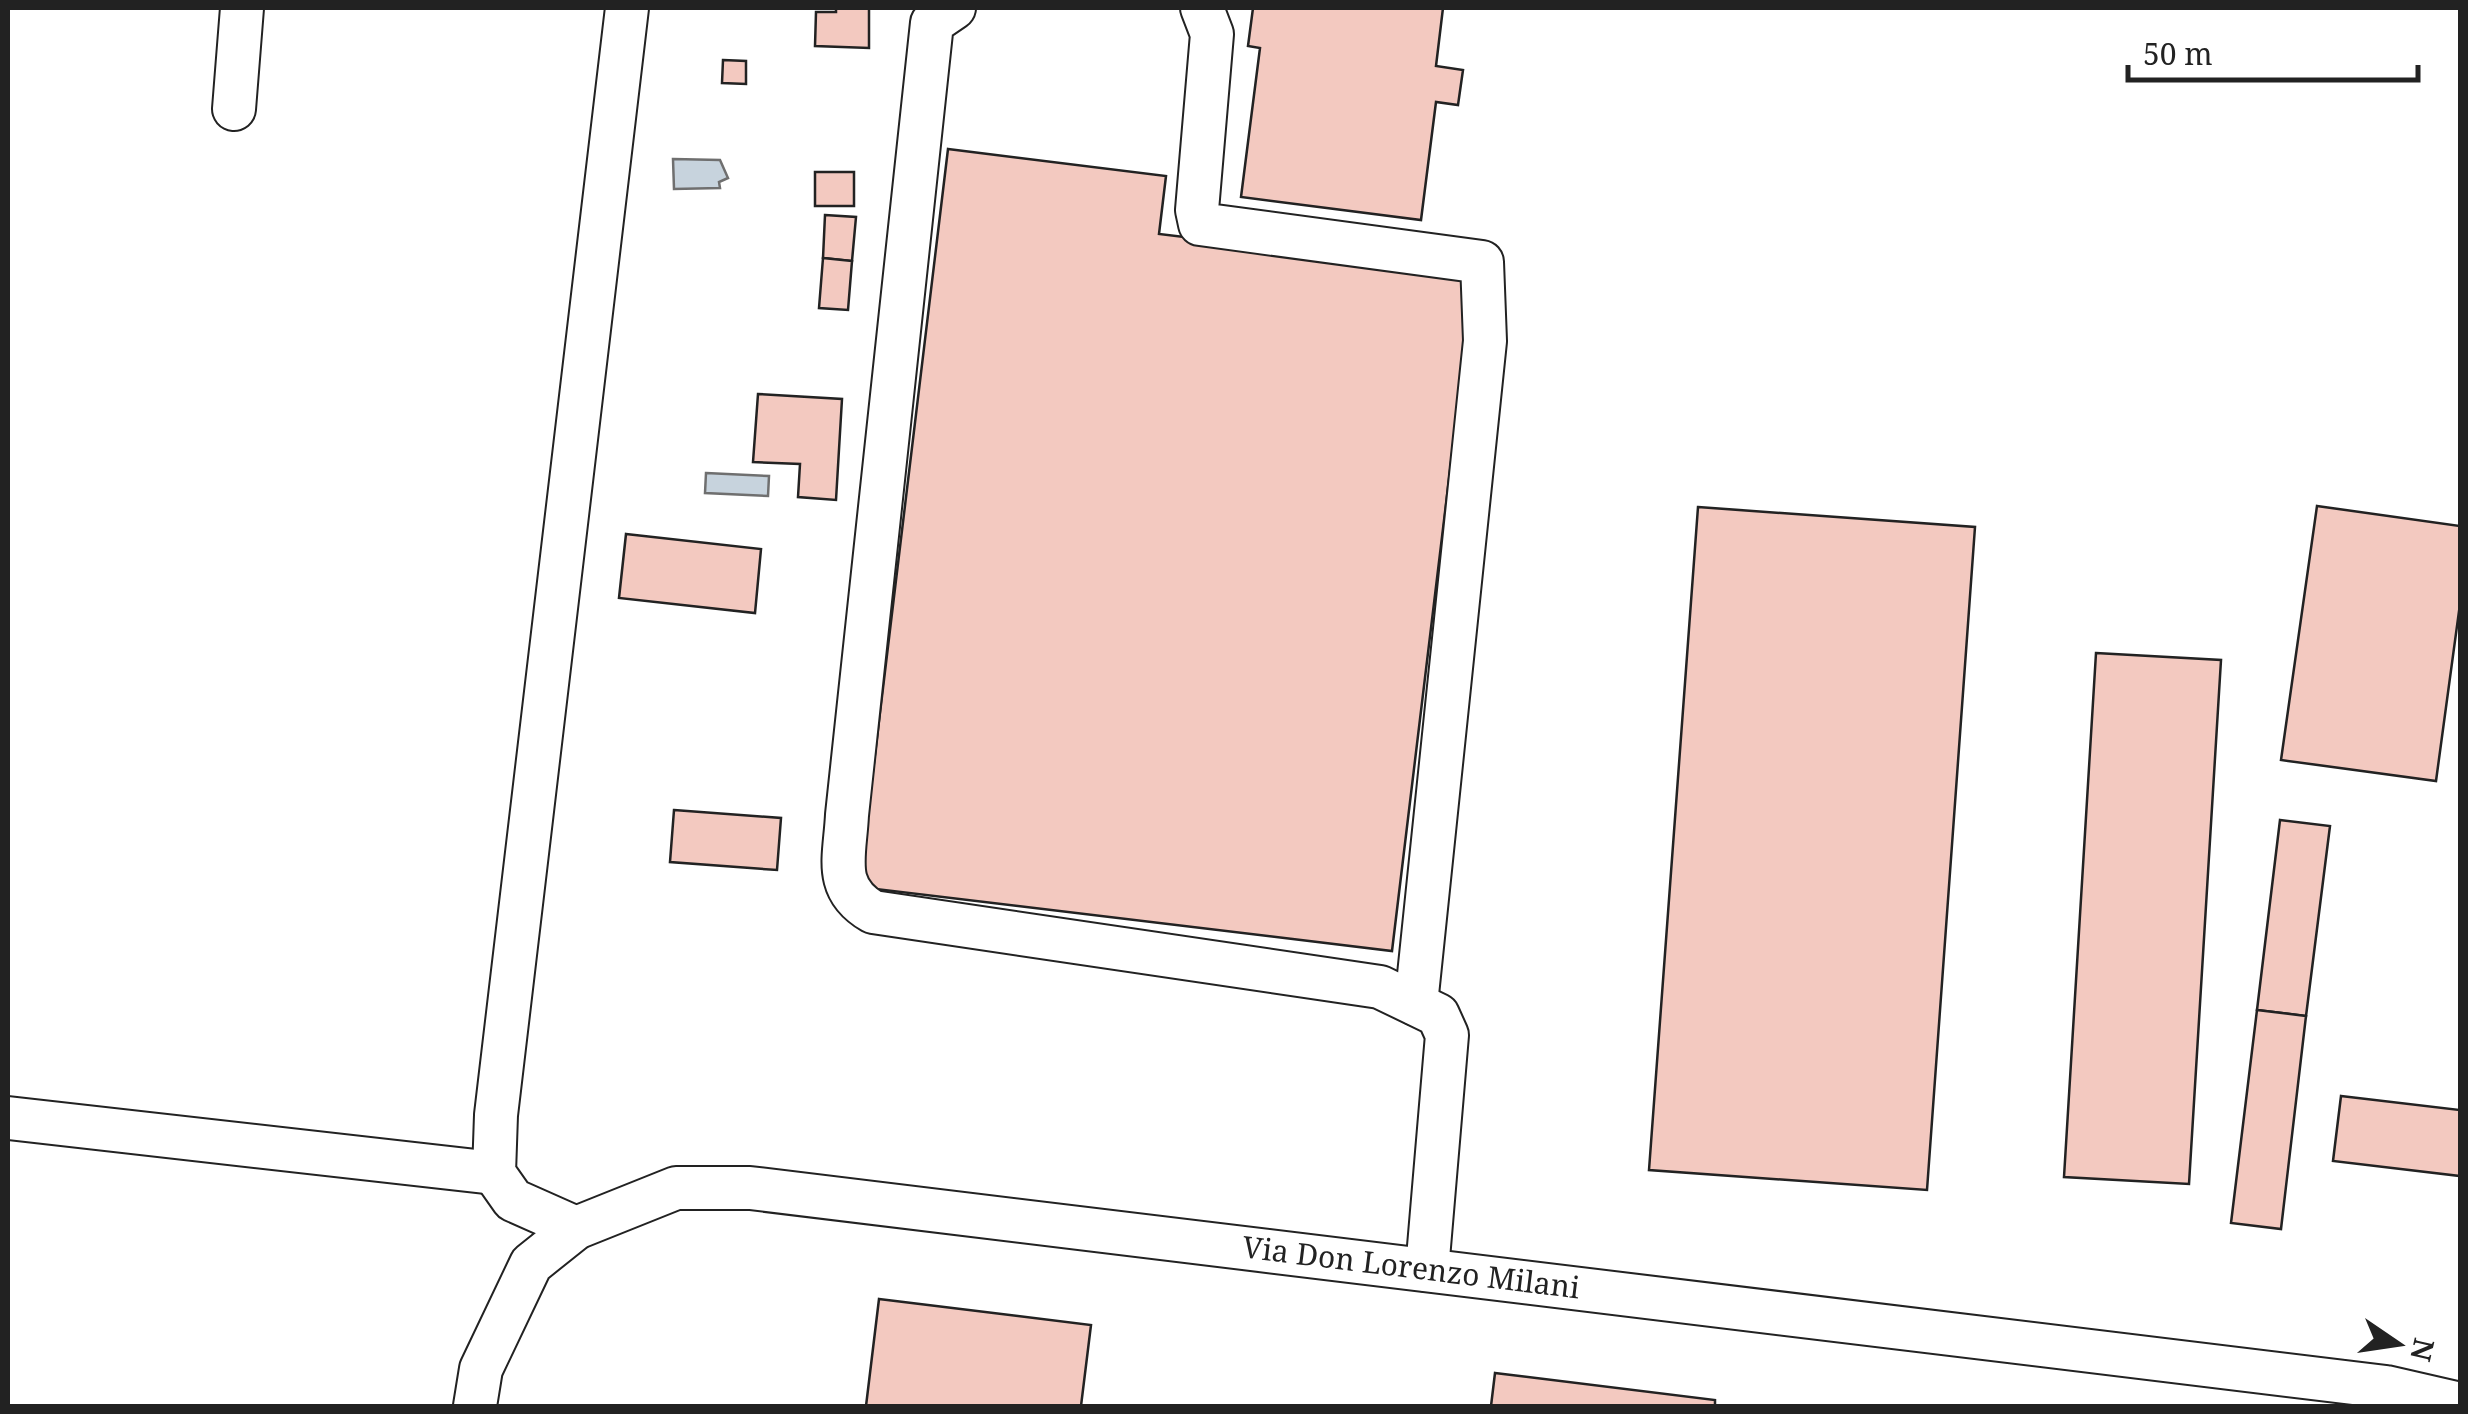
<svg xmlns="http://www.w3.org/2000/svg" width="2468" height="1414" viewBox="0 0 2468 1414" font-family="'Noto Serif',serif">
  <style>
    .water { fill: #c7d3dd; stroke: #6f6f6f; stroke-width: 2.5 }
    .building { fill: #f3c9c0; stroke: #222; stroke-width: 2.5 }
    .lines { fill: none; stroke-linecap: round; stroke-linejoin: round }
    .minor-casing { stroke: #222; stroke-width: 46 }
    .minor { stroke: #fff; stroke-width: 42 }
    .labels { text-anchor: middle; stroke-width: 8; stroke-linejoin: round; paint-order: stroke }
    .street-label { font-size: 30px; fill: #222; stroke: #fff }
  </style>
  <rect width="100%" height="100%" fill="#fff"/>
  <g class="water">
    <polygon points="673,159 720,160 728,178 719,182 720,188 674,189"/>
    <polygon points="706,473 769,476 768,496 705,493"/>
  </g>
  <g class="building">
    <polygon points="836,8 869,8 869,48 815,46 816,12 836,12"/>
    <polygon points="1253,8 1443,8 1436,66 1463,70 1458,105 1436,102 1421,220 1241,197 1260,48 1248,46"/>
    <polygon points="723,60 746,61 746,84 722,83"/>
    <polygon points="948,149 1166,176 1159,234 1474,272 1392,951 859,887"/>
    <rect x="815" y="172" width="39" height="34"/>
    <polygon points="825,215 856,217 852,261 823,258"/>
    <polygon points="823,258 852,261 848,310 819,308"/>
    <polygon points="758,394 842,399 836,500 798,497 800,464 753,462"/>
    <polygon points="2317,506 2460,526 2460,604 2436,781 2281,760"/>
    <polygon points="1698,507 1975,527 1927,1190 1649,1170"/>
    <polygon points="626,534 761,549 755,613 619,598"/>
    <polygon points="2096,653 2221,660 2189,1184 2064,1177"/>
    <polygon points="674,810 781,818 777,870 670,862"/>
    <polygon points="2280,820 2330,826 2306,1016 2257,1010"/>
    <polygon points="2257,1010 2306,1016 2281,1229 2231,1223"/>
    <polygon points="2341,1096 2460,1110 2460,1176 2333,1161"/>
    <polygon points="879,1299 1091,1325 1081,1406 866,1406"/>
    <polygon points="1495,1373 1715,1400 1715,1406 1491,1406"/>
  </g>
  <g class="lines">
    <g class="minor-casing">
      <g id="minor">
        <path d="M 954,8 L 932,23 L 847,815 C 845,857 832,888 873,912 L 1380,987 L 1438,1015 L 1447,1035 L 1427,1270"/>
        <polyline points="1202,8 1212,34 1197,210 1200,224 1482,262 1485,341 1416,1004"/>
        <polyline points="234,109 242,8"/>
        <polyline points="8,1118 494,1173"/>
        <polyline points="576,1228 513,1200 494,1173 496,1115 627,8"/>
        <polyline points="475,1406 481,1369 531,1264 576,1228 676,1188 750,1188 2386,1387 2460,1404"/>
      </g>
    </g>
    <use href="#minor" class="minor"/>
  </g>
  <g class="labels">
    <g class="street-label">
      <text transform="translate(1411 1268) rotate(7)" y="10">Via Don Lorenzo Milani</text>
    </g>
  </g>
  <rect width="2468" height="1414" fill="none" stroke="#222222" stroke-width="20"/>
  <g transform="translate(2398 1344) rotate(103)" stroke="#ffffff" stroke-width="8" paint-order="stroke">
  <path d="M0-8L18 38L0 25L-18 38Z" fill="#222222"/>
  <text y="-15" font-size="28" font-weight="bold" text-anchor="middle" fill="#222222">N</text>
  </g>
  <path d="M2128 65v15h290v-15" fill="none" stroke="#222222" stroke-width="5"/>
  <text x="2143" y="65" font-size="30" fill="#222222" stroke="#ffffff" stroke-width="8" paint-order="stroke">50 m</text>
</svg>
